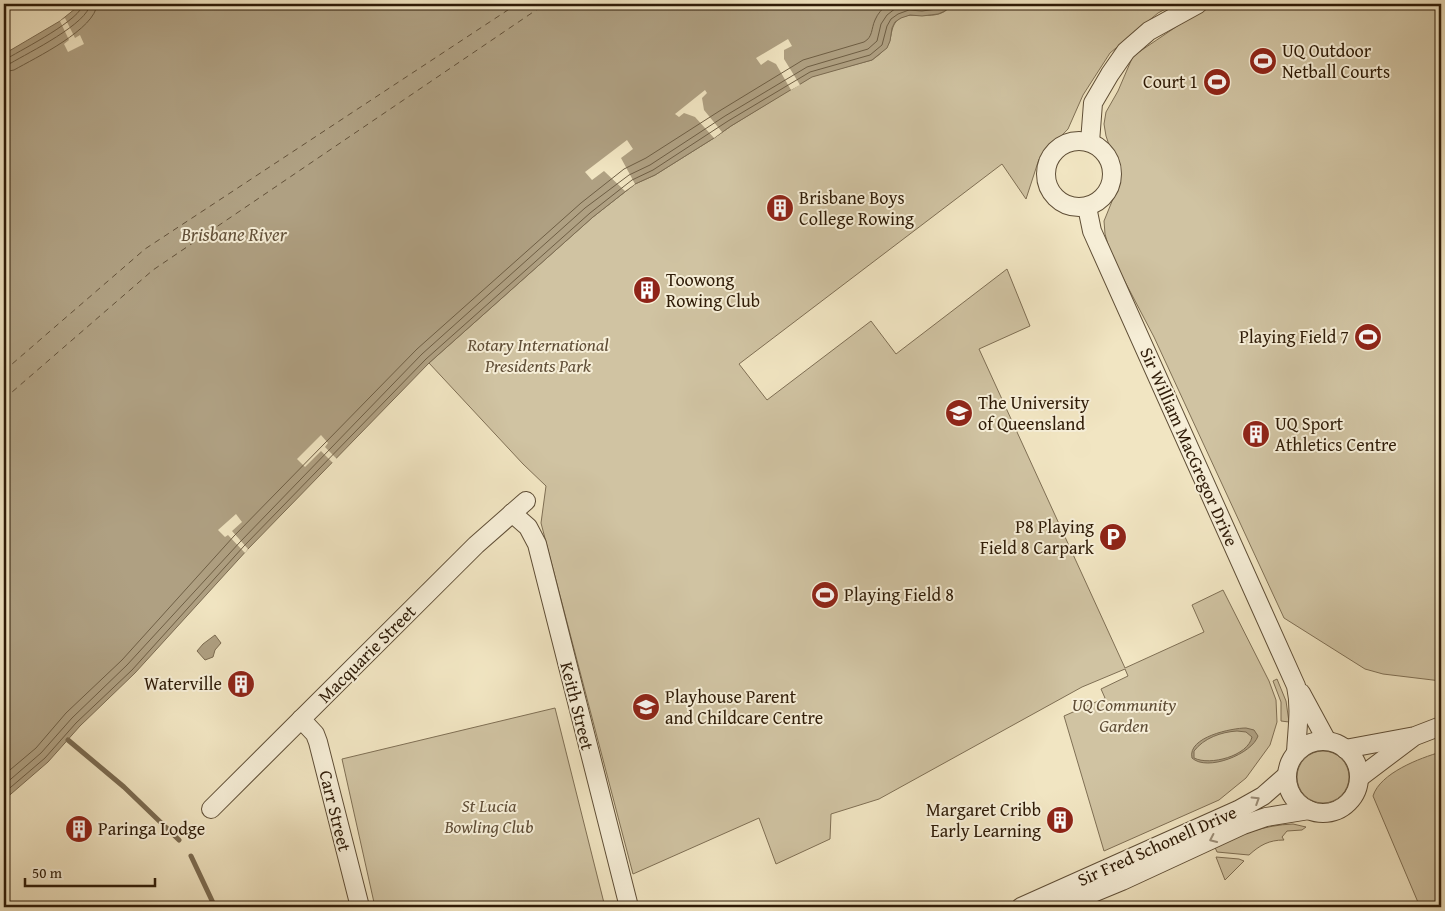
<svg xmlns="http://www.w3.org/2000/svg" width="1445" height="911" viewBox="0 0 1445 911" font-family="'Gentium Book Plus',serif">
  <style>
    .green { fill: #d0c3a2; stroke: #7f6f54 }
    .water { fill: #afa082; stroke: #7b6b51; fill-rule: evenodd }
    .pier { fill: #f1e5c2 }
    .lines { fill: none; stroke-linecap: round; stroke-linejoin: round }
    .shore { stroke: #6e5e44; stroke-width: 1 }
    .stream { stroke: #7b6b51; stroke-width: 5 }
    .ferry { stroke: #625038; stroke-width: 1; stroke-dasharray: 6 5; stroke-linecap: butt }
    .minor-casing { stroke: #5f4e36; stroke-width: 20 }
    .minor { stroke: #f6eed7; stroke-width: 18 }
    .oneway { stroke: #9c8f79 }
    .labels { text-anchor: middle; stroke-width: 4; stroke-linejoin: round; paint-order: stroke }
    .poi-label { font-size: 18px; fill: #2e1b07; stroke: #f6eed7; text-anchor: start }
    .park-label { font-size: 18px; font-style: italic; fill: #5f4d36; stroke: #f6eed7 }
    .street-label { font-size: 18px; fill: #2e1b07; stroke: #f6eed7 }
    .water-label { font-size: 19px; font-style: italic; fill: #625038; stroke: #f6eed7 }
  </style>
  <rect width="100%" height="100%" fill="#f1e5c2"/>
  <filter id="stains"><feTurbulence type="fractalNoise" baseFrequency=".004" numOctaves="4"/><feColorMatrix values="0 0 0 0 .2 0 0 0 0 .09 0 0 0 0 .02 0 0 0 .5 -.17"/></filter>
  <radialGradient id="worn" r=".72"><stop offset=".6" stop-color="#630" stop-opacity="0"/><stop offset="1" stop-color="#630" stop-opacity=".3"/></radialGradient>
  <g class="green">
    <path d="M 952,4 L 1175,4 L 1158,13 L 1110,53 L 1083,95 L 1068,129 L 1039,159 L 1026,199 L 1002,164 L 739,364 L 767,400 L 871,321 L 896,354 L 1007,269 L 1030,326 L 979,349 L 1125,668 L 1204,632 L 1192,605 L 1223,590 L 1269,681 L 1276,700 L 1277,722 L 1270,745 L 1246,778 L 1219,800 L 1104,851 L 1064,716 L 1105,698 L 1101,689 L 1128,676 L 1125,669 L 1082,687 L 879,799 L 831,814 L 830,839 L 776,864 L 759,818 L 633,874 L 541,523 L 546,486 L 523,464 L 429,363 L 593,217 L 635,184 L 655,175 L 714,138 L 731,126 L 812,76 L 872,60 C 879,55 888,48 890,40 C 892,31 892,22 902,17 C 916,11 940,23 952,4 Z"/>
    <polygon points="1218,4 1441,4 1441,681 1383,674 1365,669 1284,618 1154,337 1111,255 1105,234 1104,221 1119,184 1119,174 1106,136 1104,124 1106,112 1118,91 1133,56 1195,14"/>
    <polygon points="1277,679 1286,701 1289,722 1281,721 1281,702 1273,681"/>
    <polygon points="555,708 605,907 375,907 342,759"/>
    <circle cx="1323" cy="777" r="26"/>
    <path d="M 1441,752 L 1441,907 L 1420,907 L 1373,796 C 1380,773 1420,758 1441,752 Z"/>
    <path d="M 1293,824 L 1306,827 L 1302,830 L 1287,831 L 1282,837 L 1284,840 C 1269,840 1260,845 1249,855 L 1217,852 L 1214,845 C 1240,835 1264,825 1293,824 Z"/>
    <polygon points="1216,857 1239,859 1244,861 1225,880"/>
  </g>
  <g class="water">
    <polygon points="81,4 952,4 945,11 938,14 922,16 910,15 901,18 895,22 892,28 890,41 887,48 872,60 812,77 731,126 714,138 655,175 635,184 593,217 429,363 248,549 135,673 80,726 48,762 4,800 4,54 60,21"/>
    <polygon points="215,635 221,643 215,650 213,657 205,660 197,651 203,644"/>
    <path d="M 1246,728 L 1254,730 L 1258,736 C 1252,754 1207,772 1192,758 C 1187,737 1232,728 1246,728 ZM 1237,731 L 1246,732 L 1252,737 C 1248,756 1210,766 1194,758 L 1194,751 C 1204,738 1221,732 1237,731 Z"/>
  </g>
  <g class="pier">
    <polygon points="65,18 75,38 80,35 84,44 68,52 64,44 69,40 60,21"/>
    <polygon points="788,39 792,46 784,50 784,59 800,85 791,90 776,64 768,60 761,65 756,58"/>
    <polygon points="705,90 707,93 702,98 704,110 722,132 714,138 695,117 684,113 679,117 675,114"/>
    <polygon points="627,140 633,149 621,158 635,184 625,191 604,171 592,180 585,172"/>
    <polygon points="321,435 328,443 325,447 337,459 333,463 321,451 305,467 297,459"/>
    <polygon points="236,514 242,522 232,531 248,549 245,553 228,535 225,537 218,530"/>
  </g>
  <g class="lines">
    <g class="shore">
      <path d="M 4,58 L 8,58 C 23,49 82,19 83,4"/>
      <path d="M 4,65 L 11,63 C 28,53 89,23 90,4"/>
      <path d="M 4,72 L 14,70 C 35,58 96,29 97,4"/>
      <path d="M 4,775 L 36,748 L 66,713 L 122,660 L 234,536 L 417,349 L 581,203 L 624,169 L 646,158 L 721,110 L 803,60 L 864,42 C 873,37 871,29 875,20 C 878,13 882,9 888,4"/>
      <polyline points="4,785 41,753 72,718 127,665 240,542 422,354 585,208 629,175 650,165 725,116 807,67 868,49 877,41 881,24 887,15 896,8 908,4"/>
      <polyline points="4,793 45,758 76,723 132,670 244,546 426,359 590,213 632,180 653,170 728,121 810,72 870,55 882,45 887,26 891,19 898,14 909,10 922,11 937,9 946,4"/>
    </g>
    <g class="stream">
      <polyline points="68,740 124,787 179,840"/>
      <polyline points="191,856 215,907"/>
    </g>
    <g class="ferry">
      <polyline points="4,371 145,249 517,4"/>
      <polyline points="4,399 153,270 545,4"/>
    </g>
    <g class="minor-casing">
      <g id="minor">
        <circle cx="1079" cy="174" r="33"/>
        <polyline points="1090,142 1093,103 1110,74 1126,51 1149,31 1198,4"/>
        <path d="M 1087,207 L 1092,231 L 1296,686 C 1301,709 1297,730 1296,753"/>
        <polyline points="512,513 528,527 537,544 629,907"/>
        <polyline points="1301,693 1327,741"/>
        <polyline points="301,719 315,734 318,742 360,907"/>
        <circle cx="1323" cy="777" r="36"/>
        <polyline points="1345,749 1415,736 1441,726"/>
        <polyline points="1359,778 1412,738"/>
        <polyline points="211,809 476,545 526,501"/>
        <polyline points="1021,907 1238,810 1263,796 1287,775"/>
        <polyline points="1059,907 1122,881 1243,825 1266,817 1309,810"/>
      </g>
    </g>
    <use href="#minor" class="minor"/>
  </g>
  <defs><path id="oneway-chevron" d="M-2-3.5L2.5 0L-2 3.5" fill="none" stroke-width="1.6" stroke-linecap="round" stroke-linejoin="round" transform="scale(1.25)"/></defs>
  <g class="oneway">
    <use href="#oneway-chevron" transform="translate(1256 800) rotate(-32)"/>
    <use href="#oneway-chevron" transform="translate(1213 839) rotate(155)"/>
  </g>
  <defs>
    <g id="stadium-disc" transform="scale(1.4375)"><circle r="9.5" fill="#8f2418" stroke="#f6eed7"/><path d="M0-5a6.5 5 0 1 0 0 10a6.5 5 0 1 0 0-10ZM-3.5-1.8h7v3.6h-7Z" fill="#fff"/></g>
    <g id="building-disc" transform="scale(1.4375)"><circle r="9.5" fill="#8f2418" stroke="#f6eed7"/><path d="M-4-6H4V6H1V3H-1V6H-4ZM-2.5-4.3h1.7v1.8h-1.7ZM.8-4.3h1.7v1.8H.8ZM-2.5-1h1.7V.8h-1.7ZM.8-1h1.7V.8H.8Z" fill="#fff"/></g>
    <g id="university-disc" transform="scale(1.4375)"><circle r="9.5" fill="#8f2418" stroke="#f6eed7"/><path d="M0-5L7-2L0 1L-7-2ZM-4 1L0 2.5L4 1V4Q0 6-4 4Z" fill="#fff"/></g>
    <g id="parking-disc" transform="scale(1.4375)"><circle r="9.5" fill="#8f2418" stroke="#f6eed7"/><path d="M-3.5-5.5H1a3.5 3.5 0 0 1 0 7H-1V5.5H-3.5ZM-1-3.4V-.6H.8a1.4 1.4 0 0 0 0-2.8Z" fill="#fff"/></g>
    <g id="school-disc" transform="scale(1.4375)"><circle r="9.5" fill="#8f2418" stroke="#f6eed7"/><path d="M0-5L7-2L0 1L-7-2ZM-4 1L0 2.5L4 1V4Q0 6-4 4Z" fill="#fff"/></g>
  </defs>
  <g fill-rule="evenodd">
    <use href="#stadium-disc" x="1263" y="61"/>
    <use href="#stadium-disc" x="1217" y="82"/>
    <use href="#building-disc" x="780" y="208"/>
    <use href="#building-disc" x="647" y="290"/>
    <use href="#stadium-disc" x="1368" y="337"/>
    <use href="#university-disc" x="959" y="413"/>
    <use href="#building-disc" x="1256" y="434"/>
    <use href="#parking-disc" x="1113" y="537"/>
    <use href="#stadium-disc" x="825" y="595"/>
    <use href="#building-disc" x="241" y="684"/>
    <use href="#school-disc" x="646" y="707"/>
    <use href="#building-disc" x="1060" y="820"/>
    <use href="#building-disc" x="79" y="829"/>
  </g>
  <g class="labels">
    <g class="poi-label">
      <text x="1282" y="57">UQ Outdoor<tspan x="1282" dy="21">Netball Courts</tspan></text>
      <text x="1198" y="88" text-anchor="end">Court 1</text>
      <text x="799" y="204">Brisbane Boys<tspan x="799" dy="21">College Rowing</tspan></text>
      <text x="666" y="286">Toowong<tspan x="666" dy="21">Rowing Club</tspan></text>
      <text x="1349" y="343" text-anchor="end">Playing Field 7</text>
      <text x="978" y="409">The University<tspan x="978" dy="21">of Queensland</tspan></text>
      <text x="1275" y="430">UQ Sport<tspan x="1275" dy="21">Athletics Centre</tspan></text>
      <text x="1094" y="533" text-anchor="end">P8 Playing<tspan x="1094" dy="21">Field 8 Carpark</tspan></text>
      <text x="844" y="601">Playing Field 8</text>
      <text x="222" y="690" text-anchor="end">Waterville</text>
      <text x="665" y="703">Playhouse Parent<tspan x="665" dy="21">and Childcare Centre</tspan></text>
      <text x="1041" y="816" text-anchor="end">Margaret Cribb<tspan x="1041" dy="21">Early Learning</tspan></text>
      <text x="98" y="835">Paringa Lodge</text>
    </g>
    <g class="park-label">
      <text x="538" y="351">Rotary International<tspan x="538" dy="21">Presidents Park</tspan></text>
      <text x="1124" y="711">UQ Community<tspan x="1124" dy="21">Garden</tspan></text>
      <text x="489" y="812">St Lucia<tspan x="489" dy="21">Bowling Club</tspan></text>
    </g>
    <g class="street-label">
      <text transform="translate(1189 447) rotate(66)" y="6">Sir William MacGregor Drive</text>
      <text transform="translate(367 654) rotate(-45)" y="6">Macquarie Street</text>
      <text transform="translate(577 706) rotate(76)" y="6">Keith Street</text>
      <text transform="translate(335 811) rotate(76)" y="6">Carr Street</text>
      <text transform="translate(1157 846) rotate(-24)" y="6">Sir Fred Schonell Drive</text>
    </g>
    <g class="water-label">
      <text x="234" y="241">Brisbane River</text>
    </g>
  </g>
  <rect width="1445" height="911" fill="none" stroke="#f1e5c2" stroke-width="20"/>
  <rect x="5" y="5" width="1435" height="901" fill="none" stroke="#2e1b07" stroke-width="2.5"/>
  <rect x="10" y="10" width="1425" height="891" fill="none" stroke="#2e1b07"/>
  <path d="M25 878v8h130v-8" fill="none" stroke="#2e1b07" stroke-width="2.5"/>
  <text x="32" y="878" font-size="15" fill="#2e1b07" stroke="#f6eed7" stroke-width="4" paint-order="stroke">50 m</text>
  <rect width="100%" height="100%" filter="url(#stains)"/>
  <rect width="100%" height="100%" fill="url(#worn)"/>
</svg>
